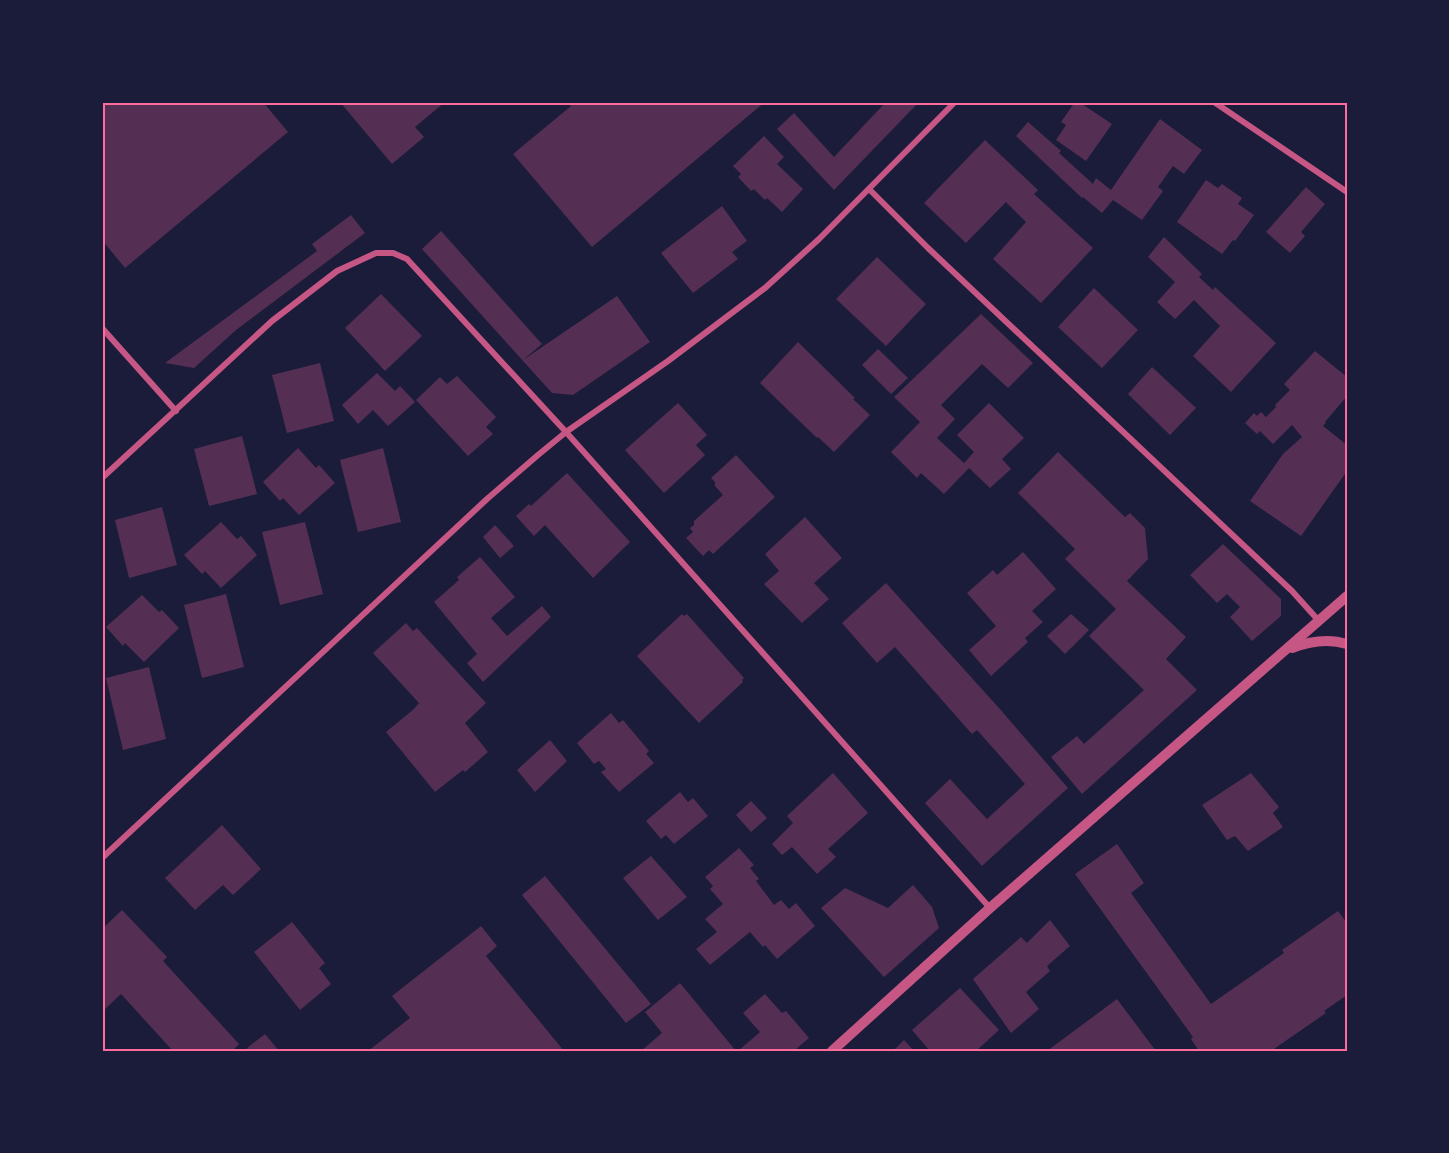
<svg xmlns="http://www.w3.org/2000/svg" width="1449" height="1153" viewBox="0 0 1449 1153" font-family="'Noto Sans',sans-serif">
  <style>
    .building { fill: #542f53 }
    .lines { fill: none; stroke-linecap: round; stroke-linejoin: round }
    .minor { stroke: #c65784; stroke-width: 6 }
    .tertiary { stroke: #c65784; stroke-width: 10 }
    .neatline { fill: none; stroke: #ff6b9d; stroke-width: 2 }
  </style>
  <rect width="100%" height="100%" fill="#1b1b3a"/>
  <g class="building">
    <polygon points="102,102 263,102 288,132 125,268 102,240"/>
    <polygon points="340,102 445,102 415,127 424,137 392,164"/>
    <polygon points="568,102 765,102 592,247 513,154 571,106"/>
    <polygon points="886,102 919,102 834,190 777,129 794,113 834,157"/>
    <polygon points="1075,102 1079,102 1112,124 1086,161 1056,140 1066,125 1061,122"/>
    <polygon points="1160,119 1202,150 1184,174 1173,166 1158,187 1163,191 1142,220 1113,200 1102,213 1083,197 1082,198 1016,136 1028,122 1061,151 1059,153 1093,184 1096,178 1111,190"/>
    <polygon points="764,136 784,157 777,164 803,189 782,212 767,198 765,200 754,189 751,191 738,177 741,174 733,166"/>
    <polygon points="985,140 1038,190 1034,194 1093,248 1041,303 993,259 1026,222 1006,202 966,243 924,203"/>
    <polygon points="1206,180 1218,188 1222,184 1242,198 1238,204 1254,215 1235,241 1233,240 1222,254 1177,222"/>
    <polygon points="1306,187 1325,204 1301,232 1305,236 1290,253 1266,232"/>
    <polygon points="722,206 747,241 732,252 738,259 693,293 661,253"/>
    <polygon points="351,215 365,233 236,330 194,368 165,363 317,251 312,244"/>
    <polygon points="441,231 542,344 523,360 617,296 650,342 573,395 552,393 422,249"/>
    <polygon points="1164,237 1202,274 1199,277 1213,290 1215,287 1276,343 1231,392 1193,356 1220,326 1194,300 1175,319 1157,302 1175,282 1148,257"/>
    <polygon points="877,257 926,304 886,346 836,299"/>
    <polygon points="1094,288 1138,330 1102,368 1058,327"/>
    <polygon points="381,294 422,336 385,371 345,328"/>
    <polygon points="981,314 1033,363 1008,388 982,364 941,405 955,419 937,438 964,463 974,452 957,435 989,403 1024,438 1002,459 1011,469 990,488 969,468 944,494 921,473 917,478 891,452 920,422 894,397"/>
    <polygon points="798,342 855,398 853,399 870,415 834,452 818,437 817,438 760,383"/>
    <polygon points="878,349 908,378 891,394 862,365"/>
    <polygon points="1315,351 1347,377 1347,396 1325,422 1326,423 1323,426 1347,445 1347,471 1301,536 1250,501 1283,454 1302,437 1292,425 1273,444 1260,431 1257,434 1245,423 1254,413 1257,416 1261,412 1266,417 1276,407 1275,405 1290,390 1284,384"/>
    <polygon points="320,363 334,421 287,433 272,375"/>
    <polygon points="1152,367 1196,408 1170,435 1128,394"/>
    <polygon points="377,373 395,391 400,386 415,402 388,426 373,410 358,424 342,405"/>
    <polygon points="457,376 496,417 486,427 493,434 468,456 416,400 440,377 447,384"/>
    <polygon points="678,403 707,435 696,445 705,455 664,493 625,450"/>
    <polygon points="242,436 257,494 209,506 194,449"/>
    <polygon points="298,448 316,468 319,465 335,483 299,515 283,498 280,501 263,482"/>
    <polygon points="383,448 401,522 358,532 340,460"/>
    <polygon points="1058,452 1125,517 1130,513 1145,528 1148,559 1127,581 1186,637 1166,659 1197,690 1082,794 1051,757 1077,736 1084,744 1144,690 1089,636 1116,609 1065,559 1075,549 1018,493"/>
    <polygon points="736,455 775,497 713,554 709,550 703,556 686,538 693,532 690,528 694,525 694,521 723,495 715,486 715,482 711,478"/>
    <polygon points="567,473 630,542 593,578 545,525 534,536 516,516 529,504 531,506"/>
    <polygon points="162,507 177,565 129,578 115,520"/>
    <polygon points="805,517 842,558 814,583 829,599 802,623 764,584 779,571 765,554"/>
    <polygon points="221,522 237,539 241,536 257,555 221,588 205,571 202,574 184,555"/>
    <polygon points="305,522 323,594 280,605 262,532"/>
    <polygon points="495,525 514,546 500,558 483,537"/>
    <polygon points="1223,544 1281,599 1281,616 1252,641 1230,617 1240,607 1227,594 1217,603 1190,575"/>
    <polygon points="1023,552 1056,589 1032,611 1043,622 1025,638 1028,642 991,676 969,650 996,626 967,593 993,570 997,575"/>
    <polygon points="480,557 515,597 491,618 507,636 542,606 551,617 483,682 467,663 477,654 434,602 459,580 457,577"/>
    <polygon points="886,583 999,708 1068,788 982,866 925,803 950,779 987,819 1025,784 977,730 972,734 895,647 877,663 842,623"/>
    <polygon points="226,594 244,667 202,678 184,605"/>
    <polygon points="142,595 159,612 162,610 179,628 144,662 125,643 123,646 106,627"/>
    <polygon points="682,614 684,616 687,614 744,678 742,680 743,682 699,723 637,656"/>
    <polygon points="1071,614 1089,630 1065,654 1047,636"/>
    <polygon points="406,623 413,631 417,628 486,703 465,723 488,752 465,772 463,770 435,792 386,732 414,709 419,703 373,653"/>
    <polygon points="149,667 166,739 123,750 106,678"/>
    <polygon points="611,713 619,723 623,720 649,751 646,754 654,763 619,792 601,772 606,769 599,761 594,764 577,743"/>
    <polygon points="550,740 567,761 535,792 517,770"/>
    <polygon points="833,773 868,813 828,849 836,857 817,874 792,847 782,855 772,844 793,823 787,816"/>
    <polygon points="1251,773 1279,807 1273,813 1283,827 1248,851 1235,836 1227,840 1202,805"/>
    <polygon points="680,792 688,802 693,798 708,816 674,844 666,835 661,839 646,821"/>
    <polygon points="751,801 767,818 751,832 736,815"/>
    <polygon points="222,825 261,869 233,895 223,885 195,910 165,878"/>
    <polygon points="1117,844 1144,883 1131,893 1211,1004 1284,953 1282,950 1338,911 1347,923 1347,995 1324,1011 1326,1013 1271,1051 1199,1051 1191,1039 1193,1037 1075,874"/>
    <polygon points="739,848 754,865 750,868 759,879 756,881 774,905 781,900 789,909 796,903 815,926 777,959 765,945 763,947 750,932 710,965 696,949 717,932 705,919 723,904 710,889 713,886 705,877"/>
    <polygon points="651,856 687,897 658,920 623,878"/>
    <polygon points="545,876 651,1004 626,1023 522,895"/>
    <polygon points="913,885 932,907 939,928 884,977 821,908 845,888 888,908"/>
    <polygon points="122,910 167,957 163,961 239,1044 232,1051 173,1051 121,994 102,1012 102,940 105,937 102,934 102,929"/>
    <polygon points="1050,920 1070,946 1047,966 1050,971 1026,992 1039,1009 1011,1033 973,979 1021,937 1027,943"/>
    <polygon points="292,922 325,963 319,968 331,984 300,1010 254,952"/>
    <polygon points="481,926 497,946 486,956 564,1051 368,1051 410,1018 392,996"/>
    <polygon points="680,983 736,1051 641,1051 662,1033 645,1012"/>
    <polygon points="960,988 999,1030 976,1051 930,1051 912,1030"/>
    <polygon points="765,994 782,1013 786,1011 809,1038 794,1051 738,1051 760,1032 743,1013"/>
    <polygon points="1117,999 1156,1051 1047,1051"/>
    <polygon points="265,1034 279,1051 249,1051 247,1048"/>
    <polygon points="904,1040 914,1051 893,1051"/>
  </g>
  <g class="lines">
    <g class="minor">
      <polyline points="1214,102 1347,192"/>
      <polyline points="869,189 928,248 1292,591 1319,621"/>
      <polyline points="102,328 176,411"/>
      <polyline points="102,478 272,321 337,271 376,253 393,253 407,259 566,432 990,908"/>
      <polyline points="102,858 487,499 538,455 566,432 668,361 765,288 819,239 955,102"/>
    </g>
    <g class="tertiary">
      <path d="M 1292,648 C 1310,641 1328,638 1347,644"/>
      <polyline points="832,1051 990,908 1347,596"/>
    </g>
  </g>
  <rect width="1449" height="1153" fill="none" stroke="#1b1b3a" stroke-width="207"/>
  <rect x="104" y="104" width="1242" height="946" class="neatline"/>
</svg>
